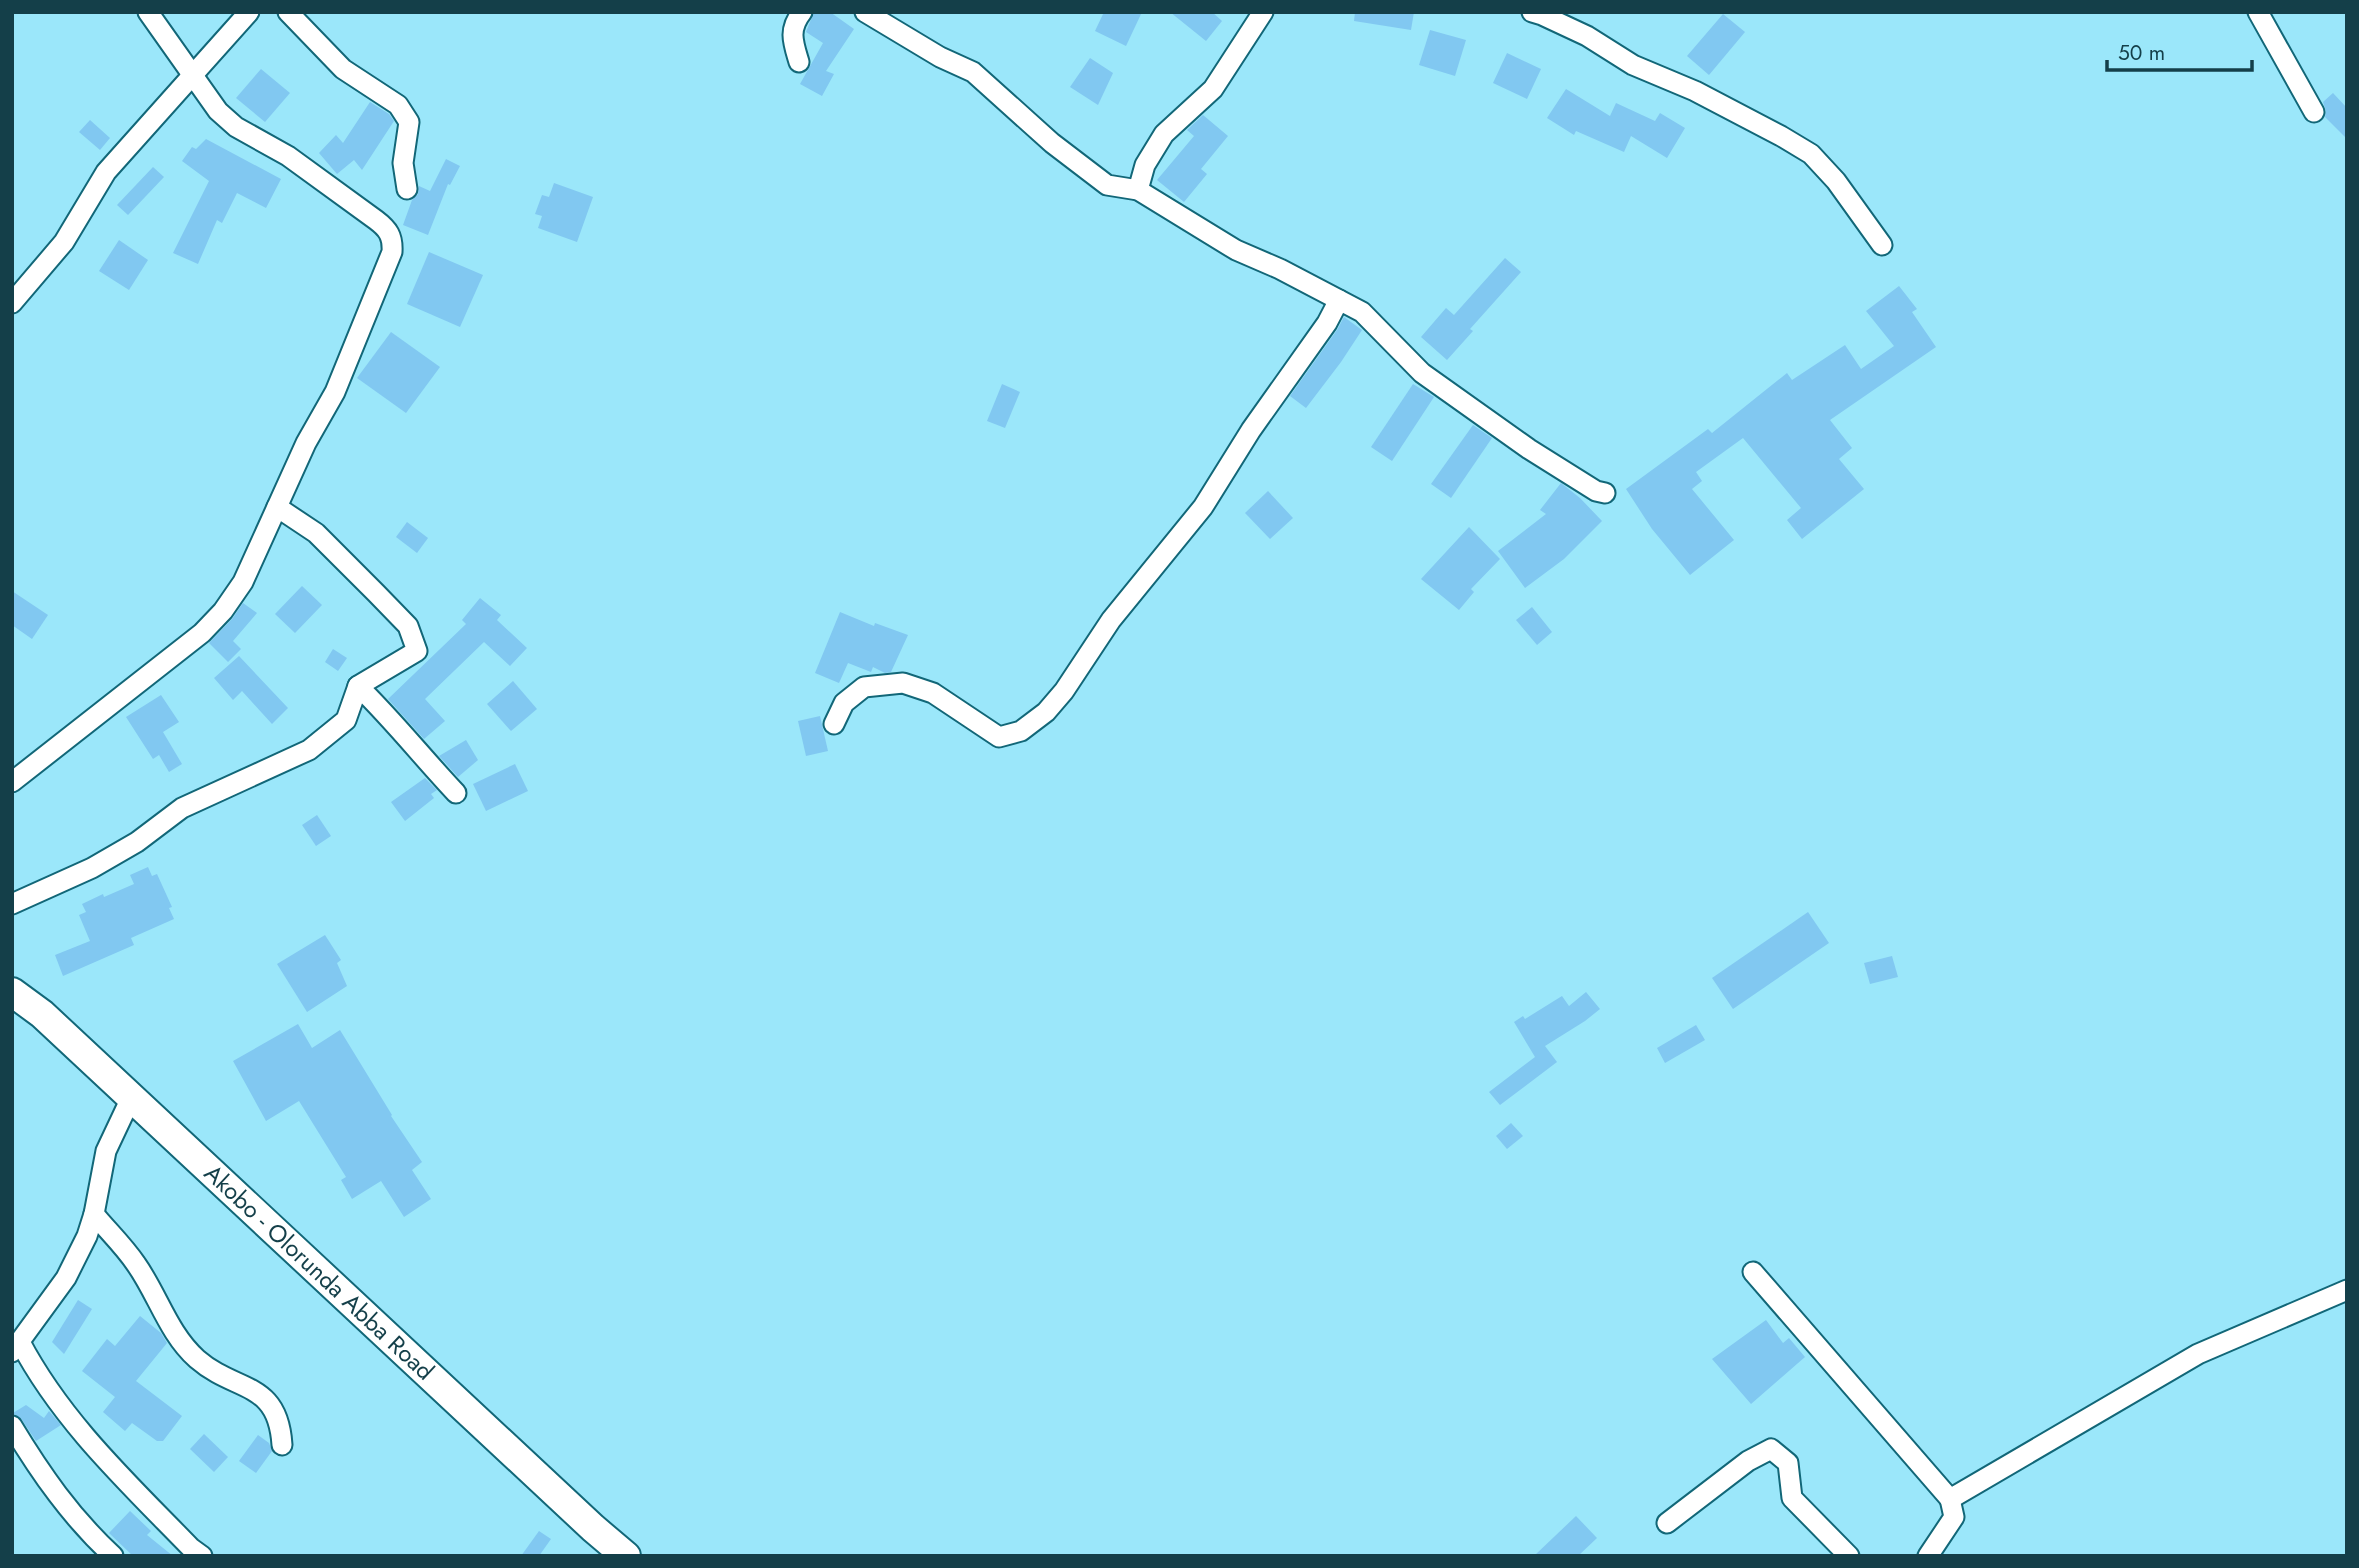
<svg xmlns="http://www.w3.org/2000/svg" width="2359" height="1568" viewBox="0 0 2359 1568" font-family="Jost,sans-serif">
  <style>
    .building { fill: #81c8f1 }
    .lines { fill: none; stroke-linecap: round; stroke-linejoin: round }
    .minor-casing { stroke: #126778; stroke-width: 23 }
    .secondary-casing { stroke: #126778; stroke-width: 32 }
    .minor { stroke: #fff; stroke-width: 19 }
    .secondary { stroke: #fff; stroke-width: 28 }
    .labels { text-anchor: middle; stroke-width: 5; stroke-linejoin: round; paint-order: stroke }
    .street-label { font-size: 24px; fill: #143f49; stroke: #9be7fa }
  </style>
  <rect width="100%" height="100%" fill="#9be7fa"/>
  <g class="building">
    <polygon points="814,12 830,12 854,29 826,71 834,74 822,96 800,84 823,43 806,32"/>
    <polygon points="1104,12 1142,12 1126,46 1095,31"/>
    <polygon points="1170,12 1212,12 1222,21 1206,41"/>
    <polygon points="1355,12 1414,12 1411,30 1354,21"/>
    <polygon points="1723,14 1745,32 1709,75 1687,56"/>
    <polygon points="1430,30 1466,40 1455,76 1419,65"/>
    <polygon points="1507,53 1541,69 1527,99 1493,83"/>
    <polygon points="1090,58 1113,73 1098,105 1070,87"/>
    <polygon points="261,69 290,93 265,122 236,98"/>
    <polygon points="1566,89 1610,116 1616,103 1655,121 1660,113 1685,128 1667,158 1631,136 1624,152 1576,131 1574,135 1547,118"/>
    <polygon points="2333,93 2347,108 2347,139 2325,117 2326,111 2323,102"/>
    <polygon points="370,102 389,114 394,121 362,170 354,160 337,174 319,153 336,135 343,143"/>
    <polygon points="1203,115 1228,136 1201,169 1207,174 1184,202 1157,180 1194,136 1187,130"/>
    <polygon points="90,120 110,138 100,150 79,132"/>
    <polygon points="206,139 281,179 266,208 237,193 222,223 217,220 198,264 173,253 209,181 182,161 192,147 196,149"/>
    <polygon points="446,159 460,166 450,185 448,184 428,235 403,225 412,200 418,194 419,186 430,191"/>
    <polygon points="153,167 164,177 128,215 117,205"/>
    <polygon points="554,183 593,197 577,242 538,228 542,216 535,214 542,195 549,197"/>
    <polygon points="119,240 148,260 129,290 99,271"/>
    <polygon points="429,252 483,275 460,327 407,304"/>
    <polygon points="1505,258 1521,272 1470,329 1473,331 1447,360 1421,337 1446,308 1454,315"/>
    <polygon points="1899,286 1917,309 1912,312 1936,347 1830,420 1852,448 1839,459 1864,489 1802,539 1787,520 1801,508 1743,438 1696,472 1702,481 1692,489 1734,540 1690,575 1652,529 1626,489 1708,429 1712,433 1787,373 1792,380 1845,345 1861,369 1894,346 1866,311"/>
    <polygon points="1344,317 1362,330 1341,362 1306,408 1290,396 1337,330"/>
    <polygon points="391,332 440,367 406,413 357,378"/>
    <polygon points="1002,384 1020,392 1005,428 987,421"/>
    <polygon points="1413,384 1434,397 1392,461 1371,447"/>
    <polygon points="1473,425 1492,438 1451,498 1431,484"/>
    <polygon points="1561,483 1580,498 1602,521 1564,559 1525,588 1498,551 1546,514 1540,510"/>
    <polygon points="1268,491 1293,518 1270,539 1245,513"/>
    <polygon points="407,522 428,538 417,553 396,537"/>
    <polygon points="1469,527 1500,559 1471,589 1474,592 1459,610 1421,579"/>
    <polygon points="302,586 322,605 295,633 275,614"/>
    <polygon points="12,591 48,615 32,639 12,625"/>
    <polygon points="480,598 501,615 497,620 527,648 510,666 484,642 425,699 445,721 424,739 388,699 466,624 462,620"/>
    <polygon points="243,603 257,613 233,641 241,649 228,662 209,643 232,619"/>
    <polygon points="1532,607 1552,632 1537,645 1516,620"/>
    <polygon points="840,612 874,626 875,623 908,635 891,672 885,673 873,667 871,672 848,663 839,683 815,673"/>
    <polygon points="333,649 347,658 338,671 325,662"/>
    <polygon points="239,656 288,708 272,724 242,691 233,700 214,678"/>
    <polygon points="513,681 537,709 511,731 487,704"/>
    <polygon points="161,695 179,722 163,732 182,764 169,772 159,755 153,759 126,717"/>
    <polygon points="820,716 828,751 806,756 798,721"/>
    <polygon points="466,740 478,760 458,777 439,756"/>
    <polygon points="515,764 528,791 486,811 473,784"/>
    <polygon points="425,778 437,790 431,794 434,798 405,821 391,802"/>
    <polygon points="317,815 331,836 316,846 302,825"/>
    <polygon points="148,867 152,876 157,874 172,907 169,908 174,919 131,938 134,945 63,976 55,955 90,941 79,915 86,912 82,904 103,894 104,897 134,884 130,875"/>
    <polygon points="1808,912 1829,943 1733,1009 1712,978"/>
    <polygon points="325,935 341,960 337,963 347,986 307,1012 277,964"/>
    <polygon points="1892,956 1898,977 1870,984 1864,963"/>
    <polygon points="1586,992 1600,1009 1585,1021 1545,1046 1557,1062 1500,1105 1489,1092 1535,1057 1514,1022 1523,1016 1525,1019 1562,996 1569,1006"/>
    <polygon points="298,1024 312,1048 340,1030 392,1115 391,1116 422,1162 412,1170 431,1199 404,1217 381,1181 352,1199 341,1180 346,1177 299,1101 266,1121 233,1061"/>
    <polygon points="1696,1025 1705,1040 1665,1063 1657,1048"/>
    <polygon points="1511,1123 1523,1136 1507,1149 1496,1136"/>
    <polygon points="78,1300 92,1309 64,1354 52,1342"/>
    <polygon points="140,1316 161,1333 167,1343 136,1381 182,1416 163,1441 157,1441 132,1423 125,1431 103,1412 115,1397 82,1371 107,1339 115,1346"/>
    <polygon points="1766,1320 1783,1343 1789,1338 1805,1357 1751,1404 1712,1359"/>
    <polygon points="26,1405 44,1418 49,1411 61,1425 36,1441 22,1420 13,1413"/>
    <polygon points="204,1434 228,1457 214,1472 190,1449"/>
    <polygon points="258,1435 269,1443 272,1451 256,1473 239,1461"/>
    <polygon points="130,1511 151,1531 147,1535 173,1556 133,1556 109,1533"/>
    <polygon points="1576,1516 1597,1538 1578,1556 1534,1556"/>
    <polygon points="539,1531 551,1539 539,1556 521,1556"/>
  </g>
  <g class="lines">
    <g class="minor-casing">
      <g id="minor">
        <polyline points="288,12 343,69 398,105 409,122 403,163 407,189"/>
        <polyline points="865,12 940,57 973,72 1052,143 1107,185 1138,190 1236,250 1280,269 1362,312 1422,373 1529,449 1596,491 1605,493"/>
        <polyline points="1532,12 1542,15 1587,36 1633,65 1695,91 1781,136 1811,154 1836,181 1882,245"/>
        <polyline points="2258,12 2314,112"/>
        <path d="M 799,62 C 793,42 788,30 802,12"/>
        <polyline points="1138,190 1145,165 1164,134 1213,89 1263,12"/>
        <polyline points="12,303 64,242 106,172 249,12"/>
        <path d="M 358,686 C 393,720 423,758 456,793"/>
        <polyline points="834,724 844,703 864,687 903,683 933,693 999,737 1021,731 1046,712 1064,691 1111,620 1203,507 1251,430 1327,323 1339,300"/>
        <path d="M 12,782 L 202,633 L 223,611 L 243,582 L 306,443 L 335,392 L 392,252 C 393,236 388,229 376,220 L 288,156 L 236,127 L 218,111 L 148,12"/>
        <polyline points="12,904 92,868 137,842 182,808 309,750 346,720 358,686 417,651 408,626 376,593 316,533 277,507"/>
        <path d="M 94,1214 C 108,1231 124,1246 136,1264 C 158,1295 168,1333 197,1359 C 236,1393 278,1380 282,1445"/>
        <polyline points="1753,1272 1950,1499 2198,1354 2347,1290"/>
        <path d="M 20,1342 C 62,1422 129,1484 191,1548 L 202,1556"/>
        <polyline points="12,1352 66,1278 87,1236 94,1214 106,1151 131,1098"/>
        <path d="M 12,1426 C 41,1474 71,1517 113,1556"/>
        <polyline points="1667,1523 1748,1461 1771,1449 1788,1463 1792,1498 1849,1556"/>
        <polyline points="1928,1556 1954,1517 1950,1499"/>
      </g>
    </g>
    <g class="secondary-casing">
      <g id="secondary">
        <path id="s1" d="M 12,992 L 42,1014 L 593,1528 L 626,1556"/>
      </g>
    </g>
    <use href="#minor" class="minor"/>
    <use href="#secondary" class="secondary"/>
  </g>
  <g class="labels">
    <g class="street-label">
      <text dy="8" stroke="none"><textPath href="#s1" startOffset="416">Akobo - Olorunda Abba Road</textPath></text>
    </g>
  </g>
  <rect width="2359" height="1568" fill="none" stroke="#143f49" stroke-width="28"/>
  <path d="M2107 60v10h145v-10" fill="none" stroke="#143f49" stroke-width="3.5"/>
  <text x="2118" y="60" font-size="21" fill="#143f49" stroke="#9be7fa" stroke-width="5" paint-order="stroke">50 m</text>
</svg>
